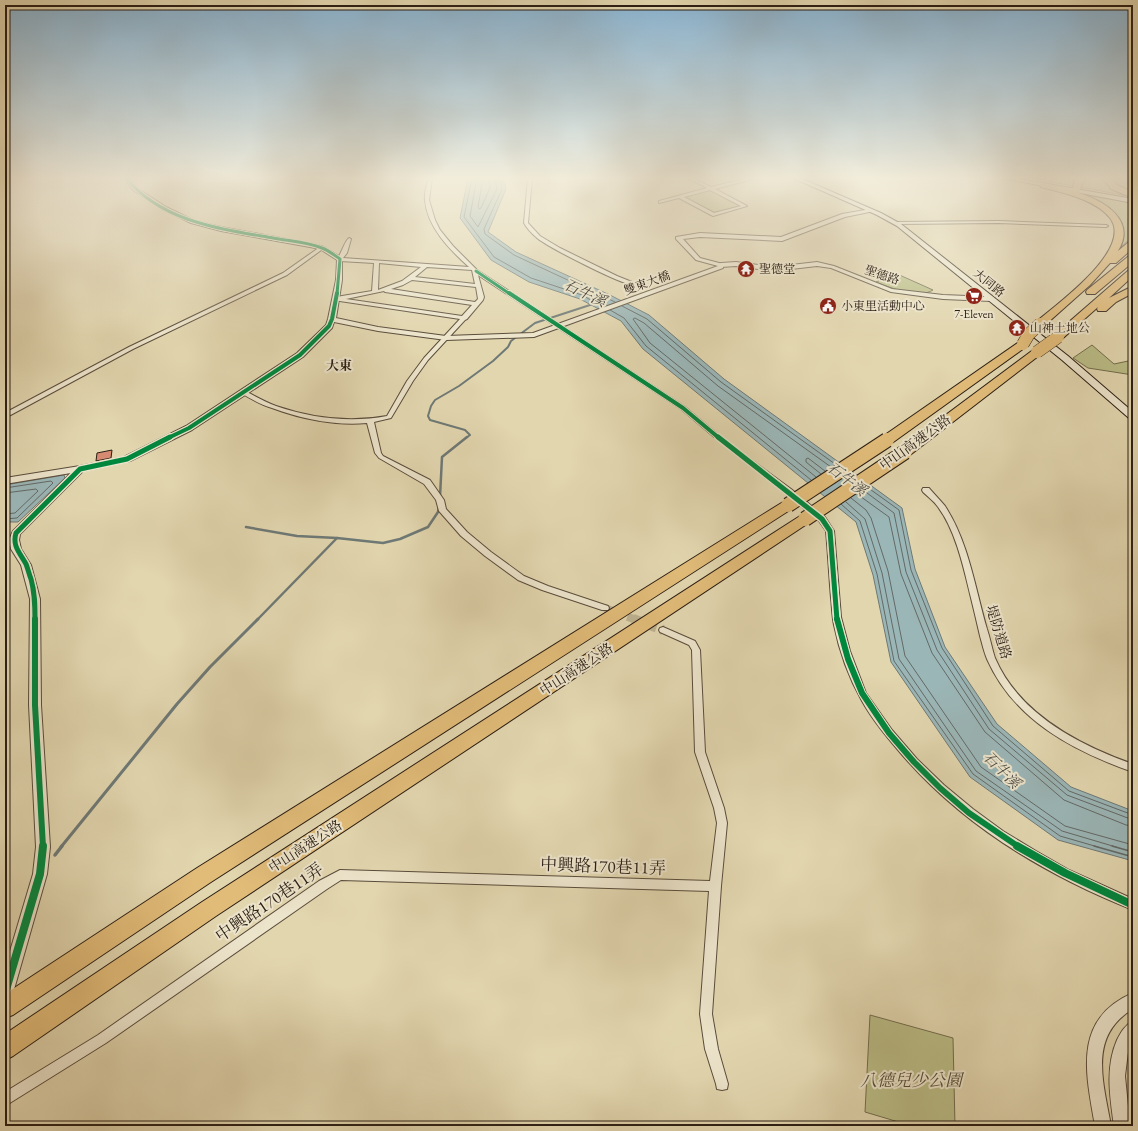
<svg xmlns="http://www.w3.org/2000/svg" width="1138" height="1131" viewBox="0 0 1138 1131" font-family="'EB Garamond','Noto Serif TC',serif">
  <style>
    .green { fill: #babc86; stroke: #726d4d }
    .water { fill: #9bb6b7; stroke: #6e7976 }
    .lines { fill: none; stroke-linecap: round; stroke-linejoin: round }
    .shore-far1 { stroke: #636a66; stroke-width: 1 }
    .shore { stroke: #636a66; stroke-width: 1.5 }
    .stream-far3 { stroke: #6e7976; stroke-width: 2 }
    .stream-far2 { stroke: #6e7976; stroke-width: 2.5 }
    .stream-far1 { stroke: #6e7976; stroke-width: 3 }
    .stream { stroke: #6e7976; stroke-width: 3.5 }
    .building { fill: #d58a71; stroke: #2b1e14 }
    .minor-tunnel-far1 { stroke: #bdb190; stroke-width: 8; stroke-dasharray: 8 4; stroke-linecap: butt }
    .minor-tunnel { stroke: #bdb190; stroke-width: 10; stroke-dasharray: 10 5; stroke-linecap: butt }
    .minor-casing { stroke: #594c3b; stroke-width: 2 }
    .tertiary-casing { stroke: #594c3b; stroke-width: 2 }
    .secondary-casing { stroke: #2b1e14; stroke-width: 2 }
    .motorway-casing { stroke: #2b1e14; stroke-width: 2 }
    .minor { fill: #ece4cb; fill-rule: evenodd }
    .tertiary { fill: #ece4cb; fill-rule: evenodd }
    .secondary { fill: #ece4cb; fill-rule: evenodd }
    .motorway { fill: #e1bb78; fill-rule: evenodd }
    .motorway-bridge-far1-casing { stroke: #2b1e14; stroke-width: 13; stroke-linecap: butt }
    .motorway-bridge-casing { stroke: #2b1e14; stroke-width: 16; stroke-linecap: butt }
    .motorway-bridge-far1 { stroke: #e1bb78; stroke-width: 12 }
    .motorway-bridge { stroke: #e1bb78; stroke-width: 14 }
    .cycleway-far4-casing { stroke: #ece4cb; stroke-width: 4.5 }
    .cycleway-far3-casing { stroke: #ece4cb; stroke-width: 6 }
    .cycleway-far2-casing { stroke: #ece4cb; stroke-width: 8 }
    .cycleway-far1-casing { stroke: #ece4cb; stroke-width: 8 }
    .cycleway-casing { stroke: #ece4cb; stroke-width: 10 }
    .cycleway-far4 { stroke: #00873e; stroke-width: 3 }
    .cycleway-far3 { stroke: #00873e; stroke-width: 4 }
    .cycleway-far2 { stroke: #00873e; stroke-width: 5 }
    .cycleway-far1 { stroke: #00873e; stroke-width: 6 }
    .cycleway { stroke: #00873e; stroke-width: 8 }
    .labels { text-anchor: middle; stroke-width: 4; stroke-linejoin: round; paint-order: stroke }
    .far-poi-label { font-size: 12px; fill: #2b1e14; stroke: #ece4cb; text-anchor: start }
    .far-street-label { font-size: 12px; fill: #2b1e14; stroke: #ece4cb }
    .far-quarter-label { font-size: 13px; font-weight: bold; fill: #2b1e14; stroke: #ece4cb }
    .street-label { font-size: 14px; fill: #2b1e14; stroke: #ece4cb }
    .water-label { font-size: 15px; font-style: italic; fill: #4d4c45; stroke: #ece4cb }
    .near-street-label { font-size: 17px; fill: #2b1e14; stroke: #ece4cb }
    .near-park-label { font-size: 17px; font-style: italic; fill: #564d36; stroke: #ece4cb }
  </style>
  <rect width="100%" height="100%" fill="#e2d6af"/>
  <filter id="stains"><feTurbulence type="fractalNoise" baseFrequency=".005" numOctaves="4"/><feColorMatrix values="0 0 0 0 .2 0 0 0 0 .09 0 0 0 0 .02 0 0 0 .5 -.17"/></filter>
  <radialGradient id="worn" r=".72"><stop offset=".6" stop-color="#630" stop-opacity="0"/><stop offset="1" stop-color="#630" stop-opacity=".3"/></radialGradient>
  <g class="green">
    <polygon points="1031,178 1079,178 1074,182 1073,186"/>
    <polygon points="1087,178 1106,178 1105,181 1111,187 1133,197 1080,187"/>
    <polygon points="1112,178 1133,178 1133,194 1118,186 1111,180"/>
    <polygon points="711,190 741,206 713,213 683,197"/>
    <path d="M 1077,192 L 1133,203 L 1133,236 L 1121,247 C 1134,217 1098,204 1077,192 Z"/>
    <path d="M 895,273 L 933,290 C 919,299 891,288 876,282 Z"/>
    <polygon points="1092,345 1114,364 1133,360 1133,375 1088,368 1073,358"/>
    <polygon points="870,1015 953,1038 955,1126 912,1126 865,1112"/>
  </g>
  <g class="water">
    <polygon points="468,178 503,178 506,189 488,232 516,252 610,295 649,315 724,379 902,508 915,569 945,647 997,724 1071,787 1133,811 1133,861 1058,840 970,777 891,662 873,575 856,522 643,349 621,321 580,299 529,282 491,260 460,218"/>
    <polygon points="64,475 65,478 18,522 5,522 5,485"/>
  </g>
  <g class="lines">
    <g class="shore-far1">
      <polyline points="472,178 464,217 494,257 531,278 582,295 603,307"/>
      <polyline points="477,178 470,216 478,227 497,189 495,178"/>
      <polyline points="483,178 478,207 479,209 481,208 490,188 489,178"/>
      <polyline points="500,178 502,189 484,229 485,234 514,255 615,302"/>
      <polyline points="622,306 647,319 721,382 835,464"/>
      <polyline points="610,310 624,318 646,346 811,480"/>
      <polyline points="821,474 806,462 806,459 808,458 825,471"/>
      <polyline points="816,477 650,343 633,319 635,318 644,323 718,386 831,467"/>
      <polyline points="867,487 899,510 911,570 942,648 993,726 1069,791 1133,815"/>
      <polyline points="5,488 51,481 53,483 17,518 5,519"/>
      <polyline points="863,490 894,513 906,572 937,650 989,729 1067,795 1133,820"/>
      <polyline points="5,493 36,489 38,491 15,513 5,514"/>
      <polyline points="857,494 889,517 901,574 932,653 985,732 1064,800 1126,825 1133,826"/>
      <polyline points="851,498 866,510 871,518 888,571 905,656 981,767 1065,826 1133,845"/>
      <polyline points="846,502 865,519 882,573 899,659 976,771 1062,831 1116,847"/>
      <polyline points="841,504 860,521 877,574 894,661 973,774 1060,836 1098,847"/>
    </g>
    <g class="shore">
      <polyline points="1094,846 1133,857"/>
      <polyline points="1112,846 1133,852"/>
    </g>
    <polyline class="stream-far3" points="466,438 470,435 465,430 430,420 428,416 431,406 435,400 459,386 493,361 508,347 511,341 535,323 593,304"/>
    <g class="stream-far2">
      <polyline points="440,497 442,457 467,437"/>
      <polyline points="246,527 297,536 337,538"/>
      <polyline points="257,620 337,538 383,543 400,539 428,527 438,512 439,506"/>
    </g>
    <polyline class="stream-far1" points="61,847 177,704 210,667 258,619"/>
    <polyline class="stream" points="55,855 62,846"/>
  </g>
  <polygon class="building" points="112,450 111,458 96,461 97,453"/>
  <g class="lines">
    <polyline class="minor-tunnel-far1" points="605,608 636,620"/>
    <polyline class="minor-tunnel" points="633,619 663,630"/>
    <g class="minor-casing">
      <g id="minor">
        <path d="M 428,178 L 432,178 L 429,200 L 435,220 L 440,230 L 453,246 L 477,270 L 685,407 L 723,439 L 791,489 L 825,517 L 834,531 L 841,617 L 850,651 L 866,693 L 892,730 L 917,759 L 944,785 L 973,809 L 1003,831 L 1036,851 L 1069,870 L 1133,899 L 1133,910 C 1045,875 959,823 898,750 C 885,735 872,719 862,701 C 849,678 839,650 834,625 C 832,616 832,607 831,598 C 829,575 828,553 826,531 L 819,521 L 785,493 L 719,441 L 681,409 L 478,275 L 484,297 L 483,300 L 467,319 L 465,320 L 428,360 L 413,381 L 391,418 L 374,422 L 381,453 L 383,456 L 430,480 L 444,500 L 446,509 L 467,532 L 491,552 L 524,576 L 548,586 L 608,606 L 609,608 L 608,610 L 602,610 L 542,590 L 518,580 L 485,556 L 461,536 L 439,511 L 436,500 L 424,484 L 379,458 L 375,453 L 367,423 C 336,426 301,419 272,408 C 261,405 251,399 241,393 L 241,391 L 245,391 C 255,396 265,402 276,406 C 311,418 350,423 387,416 L 407,381 L 424,358 L 460,319 L 333,300 L 333,298 C 336,297 339,297 342,296 L 372,291 L 374,263 L 340,261 L 337,259 C 342,253 344,242 349,238 L 351,239 L 347,253 L 343,258 L 469,267 C 450,250 427,227 425,200 C 424,193 427,185 428,178 ZM 379,263 L 421,267 L 402,281 L 378,290 ZM 427,267 L 472,270 L 475,284 L 415,277 ZM 412,280 L 476,287 L 478,299 L 475,302 L 391,289 L 403,285 ZM 384,291 L 385,292 L 472,305 L 462,316 L 346,299 Z"/>
        <path d="M 528,178 L 532,178 L 528,223 L 540,236 L 560,248 L 617,276 L 637,284 L 637,286 C 626,287 545,246 536,237 C 531,233 527,228 524,223 Z"/>
        <path d="M 688,178 L 692,178 L 711,187 L 748,178 L 753,178 L 753,179 L 715,189 L 747,206 L 713,216 L 679,198 L 659,203 L 659,201 L 707,188 ZM 710,190 L 741,206 L 714,213 L 684,197 Z"/>
        <polygon points="999,221 1106,225 1108,226 1106,227 999,223 896,224 894,223 896,222"/>
        <polygon points="320,247 324,248 287,275 133,349 5,418 5,413 129,347 283,273"/>
        <polygon points="736,262 774,267 817,262 834,266 892,289 943,295 991,297 994,299 991,301 943,299 891,292 831,268 817,266 774,271 736,266 721,267 718,265 721,263"/>
        <path d="M 923,488 L 929,488 C 934,494 940,500 945,506 C 969,543 975,588 987,629 C 990,638 992,649 995,658 C 1019,714 1079,745 1133,764 L 1133,772 C 1073,751 1014,720 987,659 C 984,652 982,643 980,636 C 977,623 974,610 971,598 C 964,569 956,531 938,507 C 934,501 928,497 923,492 L 922,490 Z"/>
        <polygon points="663,627 695,641 700,650 705,752 724,808 727,823 721,886 712,1014 718,1049 728,1084 727,1089 722,1090 717,1089 716,1084 705,1049 700,1014 709,891 341,880 327,889 106,1043 5,1106 5,1092 98,1035 319,881 340,870 710,881 717,823 714,808 695,752 692,650 689,645 660,632 659,630 660,628"/>
      </g>
    </g>
    <g class="tertiary-casing">
      <g id="tertiary">
        <polygon points="124,178 129,178 137,188 166,207 195,221 221,227 313,244 324,247 342,258 342,280 336,318 378,327 446,336 533,333 718,266 696,260 676,239 676,237 700,233 781,237 842,214 871,209 874,211 845,217 782,241 700,237 683,239 700,258 723,264 723,268 534,337 446,340 378,331 334,322 332,328 303,357 192,430 130,461 83,471 20,534 19,540 21,549 31,565 40,599 41,705 50,847 47,874 13,993 10,998 5,1001 5,968 33,874 36,847 29,705 30,599 21,565 11,549 9,540 13,531 71,473 5,484 5,478 80,466 124,457 186,426 297,353 326,325 328,319 336,280 337,260 320,249 310,247 221,231 191,223 162,209 133,190"/>
        <path d="M 1133,993 L 1133,1009 C 1087,1036 1104,1084 1111,1126 L 1095,1126 C 1086,1074 1072,1019 1133,993 Z"/>
        <path d="M 1133,1021 L 1133,1042 L 1128,1052 L 1125,1076 L 1130,1126 L 1114,1126 C 1110,1096 1105,1068 1117,1040 C 1121,1032 1125,1025 1133,1021 Z"/>
      </g>
    </g>
    <g class="secondary-casing">
      <g id="secondary">
        <polygon points="793,178 800,178 881,213 901,224 1068,356 1133,412 1133,420 1130,419 1062,360 897,226 877,215"/>
        <polygon points="1002,178 1013,178 1133,199 1133,203"/>
      </g>
    </g>
    <g class="motorway-casing">
      <g id="motorway">
        <path d="M 1076,178 L 1086,178 L 1083,181 L 1079,193 C 1104,201 1137,220 1118,251 L 1130,241 L 1133,240 L 1133,248 L 1116,263 L 1110,263 L 1090,285 L 1044,326 L 1036,326 L 1035,324 L 1036,322 C 1057,304 1134,249 1110,218 C 1095,199 1063,193 1041,187 L 1040,185 L 1044,183 L 1072,190 Z"/>
        <polygon points="1103,178 1111,178 1117,185 1133,192 1133,198 1111,189"/>
        <polygon points="1133,254 1133,262 1095,294 1087,294 1086,292 1087,290 1130,255"/>
        <polygon points="1133,268 1133,276 1109,298 1133,286 1133,293 1116,302 1106,311 1098,311 1097,309 1098,307 1062,339 1054,339 1053,337 1054,335 1130,269"/>
        <polygon points="1023,341 1029,344 1027,346 892,443 882,443 881,440 882,437 1019,342"/>
        <polygon points="1037,349 1041,350 1043,352 1041,354 910,455 900,455 899,452 900,449 1033,350"/>
        <polygon points="788,501 793,502 795,505 793,508 211,882 13,1015 5,1018 5,994 197,868 783,502"/>
        <polygon points="805,514 810,516 812,519 810,522 216,916 13,1056 5,1060 5,1034 202,902 800,516"/>
      </g>
    </g>
    <use href="#minor" class="minor"/>
    <use href="#tertiary" class="tertiary"/>
    <use href="#secondary" class="secondary"/>
    <use href="#motorway" class="motorway"/>
    <g class="motorway-bridge-far1-casing">
      <g id="motorway-bridge-far1">
        <polyline points="1023,344 1029,334 1040,324"/>
        <polyline points="1037,352 1058,337"/>
      </g>
    </g>
    <g class="motorway-bridge-casing">
      <g id="motorway-bridge">
        <polyline points="788,505 887,440"/>
        <polyline points="805,519 905,452"/>
      </g>
    </g>
    <use href="#motorway-bridge-far1" class="motorway-bridge-far1"/>
    <use href="#motorway-bridge" class="motorway-bridge"/>
    <g class="cycleway-far4-casing">
      <g id="cycleway-far4">
        <path d="M 126,178 C 162,222 221,229 273,238 C 289,241 307,242 322,248 C 328,250 334,255 340,259 L 337,294"/>
        <polyline points="476,271 510,294"/>
      </g>
    </g>
    <g class="cycleway-far3-casing">
      <g id="cycleway-far3">
        <polyline points="509,293 683,408 719,438"/>
        <polyline points="168,438 189,428 300,355 329,326 332,319 337,293"/>
      </g>
    </g>
    <g class="cycleway-far2-casing">
      <g id="cycleway-far2">
        <polyline points="718,437 822,519 830,531 837,620"/>
        <path d="M 35,620 C 35,606 35,593 31,579 C 29,574 28,569 26,564 C 20,553 12,546 16,533 L 80,469 L 127,459 L 170,437"/>
      </g>
    </g>
    <g class="cycleway-far1-casing">
      <g id="cycleway-far1">
        <polyline points="35,619 35,705 43,847"/>
        <polyline points="837,619 848,659 862,693 889,733 914,762 940,788 969,813 1019,847"/>
      </g>
    </g>
    <g class="cycleway-casing">
      <g id="cycleway">
        <polyline points="1017,846 1065,873 1133,905"/>
        <polyline points="5,993 40,874 43,846"/>
      </g>
    </g>
    <use href="#cycleway-far4" class="cycleway-far4"/>
    <use href="#cycleway-far3" class="cycleway-far3"/>
    <use href="#cycleway-far2" class="cycleway-far2"/>
    <use href="#cycleway-far1" class="cycleway-far1"/>
    <use href="#cycleway" class="cycleway"/>
  </g>
  <linearGradient id="sky" x2="0" y2="1"><stop stop-color="#89b5d4"/><stop offset="0.53" stop-color="#f2eddb"/><stop offset="1" stop-color="#f2eddb" stop-opacity="0"/></linearGradient>
  <rect width="1138" height="336" fill="url(#sky)"/>
  <defs>
    <g id="temple-disc" transform="scale(0.9)"><circle r="9.5" fill="#8f2418" stroke="#ece4cb"/><path d="M0-6L5-2H3V0L6.5 2.5H4V6H1.5V3h-3V6H-4V2.5H-6.5L-3 0V-2H-5Z" fill="#fff"/></g>
    <g id="supermarket-disc" transform="scale(0.9)"><circle r="9.5" fill="#8f2418" stroke="#ece4cb"/><path d="M-6-5.5h2.5l.6 2H6L4.5 2H-2.5L-4.4-4H-6ZM-1.5 3.2a1.3 1.3 0 1 0 .1 0ZM3 3.2a1.3 1.3 0 1 0 .1 0Z" fill="#fff"/></g>
    <g id="civic-disc" transform="scale(0.9)"><circle r="9.5" fill="#8f2418" stroke="#ece4cb"/><path d="M-.6-6.5H3V-4.5H.6V-3L4-1V1h2V6H-6V1h2V-1L-.6-3ZM-1.2 2.5V6h2.4V2.5Z" fill="#fff"/></g>
  </defs>
  <g fill-rule="evenodd">
    <use href="#temple-disc" x="746" y="269"/>
    <use href="#supermarket-disc" x="974" y="296"/>
    <use href="#civic-disc" x="828" y="306"/>
    <use href="#temple-disc" x="1017" y="328"/>
  </g>
  <g class="labels">
    <g class="far-poi-label">
      <text x="759" y="273">聖德堂</text>
      <text x="841" y="310">小東里活動中心</text>
      <text x="974" y="318" text-anchor="middle">7-Eleven</text>
      <text x="1030" y="332">山神土地公</text>
    </g>
    <g class="far-street-label">
      <text transform="translate(882 275) rotate(18)" y="4">聖德路</text>
      <text transform="translate(647 283) rotate(-20)" y="4">雙東大橋</text>
      <text transform="translate(989 283) rotate(39)" y="4">大同路</text>
    </g>
    <g class="far-quarter-label">
      <text x="339" y="370">大東</text>
    </g>
    <g class="street-label">
      <text transform="translate(915 442) rotate(-36)" y="5">中山高速公路</text>
      <text transform="translate(999 632) rotate(73)" y="5">堤防道路</text>
      <text transform="translate(576 669) rotate(-33)" y="5">中山高速公路</text>
      <text transform="translate(305 846) rotate(-33)" y="5">中山高速公路</text>
    </g>
    <g class="water-label">
      <text transform="translate(585 293) rotate(25)" y="5">石牛溪</text>
      <text transform="translate(847 479) rotate(37)" y="5">石牛溪</text>
      <text transform="translate(1002 770) rotate(45)" y="5">石牛溪</text>
    </g>
    <g class="near-street-label">
      <text transform="translate(603 866) rotate(2)" y="6">中興路170巷11弄</text>
      <text transform="translate(269 902) rotate(-34)" y="6">中興路170巷11弄</text>
    </g>
    <g class="near-park-label">
      <text x="911" y="1086">八德兒少公園</text>
    </g>
  </g>
  <rect width="1138" height="1131" fill="none" stroke="#e2d6af" stroke-width="20"/>
  <rect x="6" y="6" width="1126" height="1119" fill="none" stroke="#2b1e14" stroke-width="2"/>
  <rect x="10" y="10" width="1118" height="1111" fill="none" stroke="#2b1e14"/>
  <rect width="100%" height="100%" filter="url(#stains)"/>
  <rect width="100%" height="100%" fill="url(#worn)"/>
</svg>
